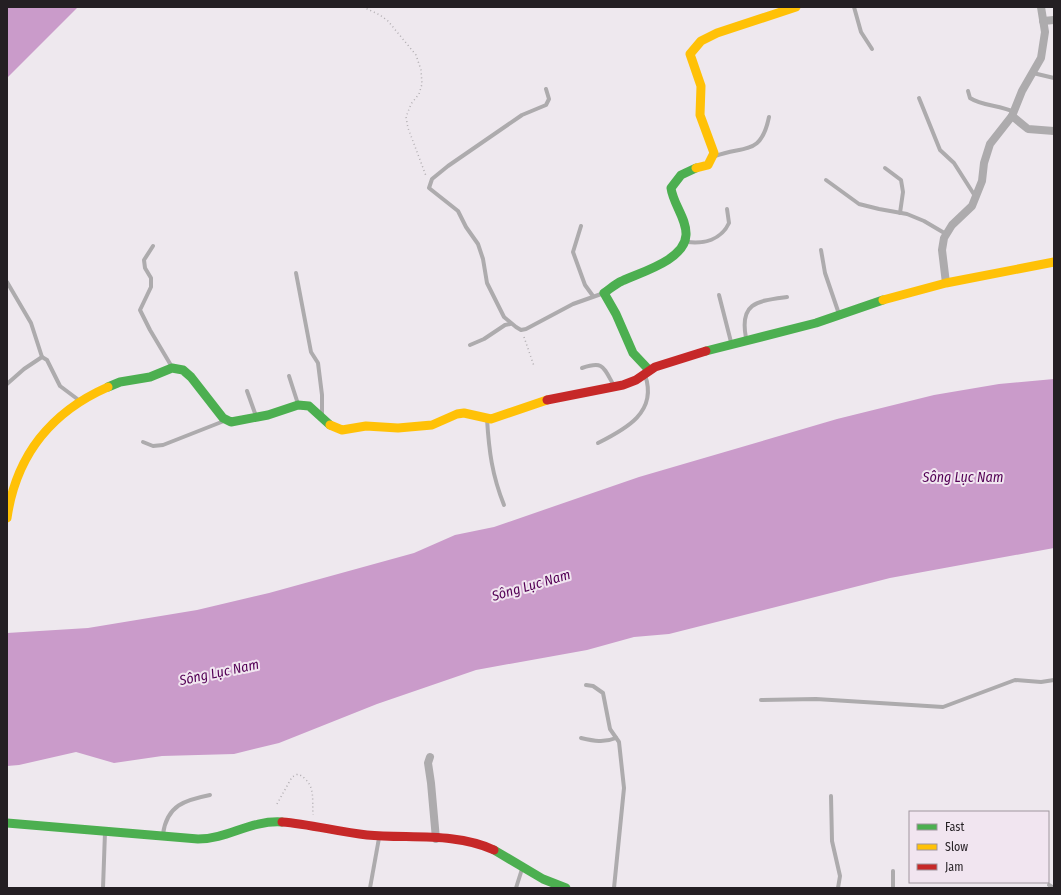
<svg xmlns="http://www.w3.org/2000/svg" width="1061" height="895" viewBox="0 0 1061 895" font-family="'Fira Sans Condensed',sans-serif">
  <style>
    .water { fill: #ca9bca }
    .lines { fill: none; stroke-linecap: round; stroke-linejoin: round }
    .path { stroke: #b1adb1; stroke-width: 1.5; stroke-dasharray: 1 3; stroke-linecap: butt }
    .lane { stroke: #adabad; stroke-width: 4 }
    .street { stroke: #adabad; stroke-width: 8 }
    .fast { stroke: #4caf50; stroke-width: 9 }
    .slow { stroke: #ffc107; stroke-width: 9 }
    .jam { stroke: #c62828; stroke-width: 9 }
    .labels { text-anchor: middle; stroke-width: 4; stroke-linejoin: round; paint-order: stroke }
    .water-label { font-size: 14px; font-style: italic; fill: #530055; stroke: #f1e5f0 }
  </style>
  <rect width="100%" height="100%" fill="#eee8ee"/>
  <g class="water">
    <polygon points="7,7 78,7 7,78"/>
    <polygon points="1054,379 1054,548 890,578 669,634 634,637 587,650 476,670 377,704 279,743 234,754 162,756 114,763 76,752 19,765 7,766 7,633 88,628 197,610 269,593 414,553 455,535 494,527 639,477 837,419 934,395 999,384"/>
  </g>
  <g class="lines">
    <g class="path">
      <polyline points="363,7 380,15 388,21 416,55 421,70 422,84 419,94 411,104 406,117 408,128 426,176"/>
      <polyline points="524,337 534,366"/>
      <path d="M 277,804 L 292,777 L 298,774 C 316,783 312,798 313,815"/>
    </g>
    <g class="lane">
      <polyline points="854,7 861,32 872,49"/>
      <polyline points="1033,73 1054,78"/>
      <polyline points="546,89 549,99 546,105 522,115 448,166 432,179 429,188 458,211 466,227 478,244 483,259 487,283 504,317 516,327 521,330 526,329 573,304 604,293"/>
      <path d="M 968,91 L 970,98 C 982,106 1000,105 1014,112"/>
      <polyline points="919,98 940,150 954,163 975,196"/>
      <path d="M 715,156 C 745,145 761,156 769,117"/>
      <polyline points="885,168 901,180 903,192 900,213"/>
      <polyline points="826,180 859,204 879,209 907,214 924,221 946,234"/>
      <polyline points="581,226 573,252 585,285 593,296"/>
      <path d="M 687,242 C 704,244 721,240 729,223 L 727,209"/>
      <polyline points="153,246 144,260 145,268 151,278 151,287 140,310 150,330 172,367"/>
      <polyline points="821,250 825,273 839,314"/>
      <polyline points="296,273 311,352 318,363 322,395 322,414"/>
      <polyline points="7,282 31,323 42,357"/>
      <polyline points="719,295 731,342"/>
      <path d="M 746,338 C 739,302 758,301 787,297"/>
      <polyline points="470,345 484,339 505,325 510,324"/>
      <path d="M 582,368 C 603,361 603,366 613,384"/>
      <polyline points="289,376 298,404"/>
      <polyline points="7,384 24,369 42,357 47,360 60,386 80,401"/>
      <polyline points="247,391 256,416"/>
      <path d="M 487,419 C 489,451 492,475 504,505"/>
      <polyline points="143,442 153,446 163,445 224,421"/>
      <path d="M 598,443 C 626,429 658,412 645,375"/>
      <polyline points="586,685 593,686 603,693 610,729 619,742 624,788 614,888"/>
      <polyline points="761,700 816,699 943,707 1015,680 1041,682 1054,680"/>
      <path d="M 581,738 C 594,741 604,743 616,738"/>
      <polyline points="831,796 832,841 840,876 838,888"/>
      <path d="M 163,834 C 167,805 185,800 210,795"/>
      <polyline points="1049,885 1054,888"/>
      <polyline points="103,888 105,832"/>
      <polyline points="370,888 379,838"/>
      <polyline points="516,888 522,869"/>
      <polyline points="893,888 893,871"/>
    </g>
    <g class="street">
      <polyline points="1043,21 1054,20"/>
      <polyline points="1012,116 1028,129 1054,131"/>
      <polyline points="946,283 942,250 944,238 952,225 972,206 982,181 984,163 990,144 1012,116 1022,91 1041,58 1045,32 1041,7"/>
      <polyline points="430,757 428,763 431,783 436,839"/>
    </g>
    <g class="fast">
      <polyline points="706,351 816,323 883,300"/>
      <path d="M 649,370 L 633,353 L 616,314 L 604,293 C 610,289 615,284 622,281 C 641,272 685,260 686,235 C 687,219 673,204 671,188 L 681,175 L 696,168"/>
      <polyline points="108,387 120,382 150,377 172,368 183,370 191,377 223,418 231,422 268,415 298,405 309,406 330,425"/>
      <path d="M 7,823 L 198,839 C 228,839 250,820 282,822"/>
      <polyline points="494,850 543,879 566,888"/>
    </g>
    <g class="slow">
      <polyline points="696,168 708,165 714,153 700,115 701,86 690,54 701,41 717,33 796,7"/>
      <polyline points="883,300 946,283 1054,262"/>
      <polyline points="330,425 342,430 366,426 398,428 432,425 457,414 464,413 491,419 547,400"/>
      <path d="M 7,518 C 16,456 51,412 108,387"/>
    </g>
    <g class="jam">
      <polyline points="547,400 623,385 636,380 655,367 706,351"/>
      <path d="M 282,822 C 310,824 338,832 367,835 C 408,839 455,832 494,850"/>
    </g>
  </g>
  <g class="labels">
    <g class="water-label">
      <text x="963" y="482">Sông Lục Nam</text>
      <text transform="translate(531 585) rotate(-16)" y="5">Sông Lục Nam</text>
      <text transform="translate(219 672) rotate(-12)" y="5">Sông Lục Nam</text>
    </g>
  </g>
  <rect width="1061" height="895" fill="none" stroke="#241f23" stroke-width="16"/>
  <rect x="909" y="811" width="140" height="72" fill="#f1e5f0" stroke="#9f969e"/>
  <rect x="917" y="824" width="20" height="6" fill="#4caf50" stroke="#9f969e"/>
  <text x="945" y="831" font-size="12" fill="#241f23">Fast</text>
  <rect x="917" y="844" width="20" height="6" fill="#ffc107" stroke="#9f969e"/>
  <text x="945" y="851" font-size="12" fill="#241f23">Slow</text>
  <rect x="917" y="864" width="20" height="6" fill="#c62828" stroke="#9f969e"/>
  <text x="945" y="871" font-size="12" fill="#241f23">Jam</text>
</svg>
